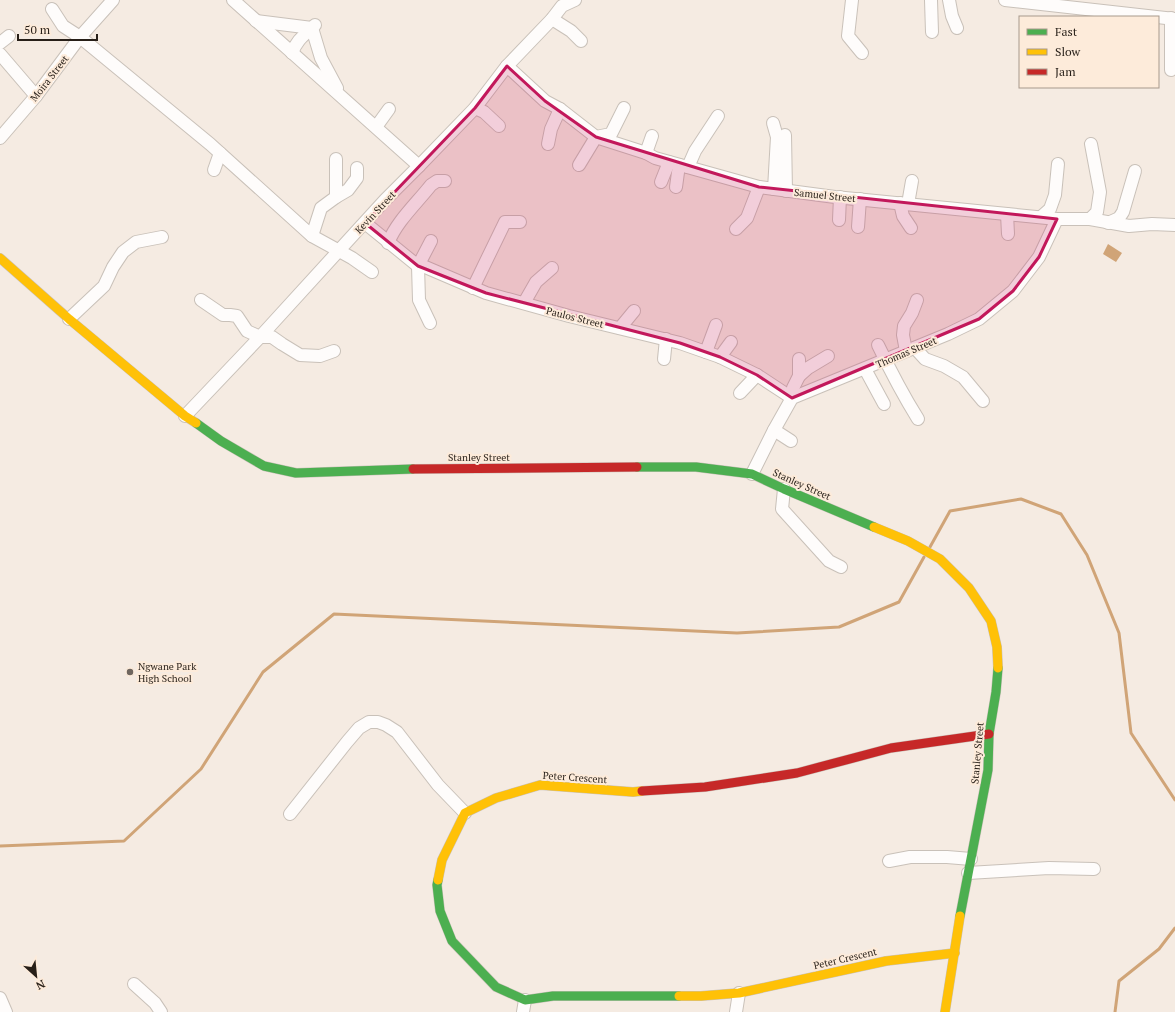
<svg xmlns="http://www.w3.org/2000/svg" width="1175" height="1012" viewBox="0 0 1175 1012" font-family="'PT Serif',serif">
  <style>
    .water { fill: #d0a477 }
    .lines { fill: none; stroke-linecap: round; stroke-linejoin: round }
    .stream { stroke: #d0a477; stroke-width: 3 }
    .street-casing { stroke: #c9c1b9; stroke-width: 14 }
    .fast-casing { stroke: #c9c1b9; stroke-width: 10 }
    .slow-casing { stroke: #c9c1b9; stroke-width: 10 }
    .jam-casing { stroke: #c9c1b9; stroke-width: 10 }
    .street { stroke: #fefcfb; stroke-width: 12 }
    .fast { stroke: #4caf50; stroke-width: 9 }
    .slow { stroke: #ffc107; stroke-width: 9 }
    .jam { stroke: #c62828; stroke-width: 9 }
    .marked { fill: #c2185b; fill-opacity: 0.2; stroke: #c2185b; stroke-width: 3; stroke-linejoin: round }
    .poi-dot { fill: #6f665f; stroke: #fdebda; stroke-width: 1.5 }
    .labels { text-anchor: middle; stroke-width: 4; stroke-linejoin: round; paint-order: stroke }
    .street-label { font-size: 10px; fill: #271f18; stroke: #fdebda }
    .poi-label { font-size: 10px; fill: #271f18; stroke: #fdebda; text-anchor: start }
  </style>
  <rect width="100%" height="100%" fill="#f5ebe2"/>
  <polygon class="water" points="1108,244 1122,253 1116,262 1103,254"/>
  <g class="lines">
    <g class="stream">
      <polyline points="930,547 950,511 1021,499 1061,514 1087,555 1119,633 1131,733 1175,800"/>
      <polyline points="0,846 124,841 201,769 263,672 334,614 737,633 839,627 899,602 924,557"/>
      <polyline points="1115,1012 1119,981 1159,949 1175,928"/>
    </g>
    <g class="street-casing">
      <g id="street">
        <polyline points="233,0 419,166"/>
        <polyline points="852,0 848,36 862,53"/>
        <polyline points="931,0 932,32"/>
        <polyline points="949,0 952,16 957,28"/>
        <polyline points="1005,0 1175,19"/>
        <polyline points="52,9 63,26 80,37 210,144 312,236 352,258 372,272"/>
        <polyline points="1171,18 1171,70"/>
        <polyline points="552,19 571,31 581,41"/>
        <polyline points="256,21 312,28 321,58 337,88"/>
        <polyline points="0,43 9,36"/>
        <path d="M 292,53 C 297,39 305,35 315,25"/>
        <polyline points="0,54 36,96"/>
        <polyline points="507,66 545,101 560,109 596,137 646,153 655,158 759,187 835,197 1057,219 1090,219 1129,226 1152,224 1175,225"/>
        <polyline points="475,108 484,112 499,126"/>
        <polyline points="773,123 777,137 774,189"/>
        <polyline points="376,127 389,109"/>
        <polyline points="785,135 786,191"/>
        <polyline points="0,138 36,96 80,37 113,0"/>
        <polyline points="548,144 551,129 560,109"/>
        <polyline points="646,153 652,136"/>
        <polyline points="579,165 596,137 611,134 624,108"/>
        <polyline points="688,167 695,151 718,116"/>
        <polyline points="214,170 220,153"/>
        <polyline points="661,182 669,162"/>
        <polyline points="676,187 679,165"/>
        <polyline points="336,197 348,190 357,178 357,168"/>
        <polyline points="900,203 903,216 911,228"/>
        <polyline points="908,204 912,181"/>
        <polyline points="1007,214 1008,234"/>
        <polyline points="1041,217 1050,209 1055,195 1058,164"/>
        <polyline points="1090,219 1097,212 1100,192 1091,144"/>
        <polyline points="839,220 840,197"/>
        <polyline points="365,223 418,266 423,266 486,293 569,316 680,343 720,357 757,375 792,398"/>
        <polyline points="1108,223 1119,218 1123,212 1135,171"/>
        <polyline points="858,227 860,199"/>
        <polyline points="736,229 747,218 759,187"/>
        <polyline points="312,236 321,208 336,197 336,159"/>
        <path d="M 388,243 C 397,221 416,204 431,185 L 437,181 L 445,181"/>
        <polyline points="473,288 505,222 520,222"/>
        <polyline points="201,300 223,315 230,315 237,316 247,331 260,337 272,337 282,344 300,355 320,356 334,351"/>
        <polyline points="524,303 536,282 552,268"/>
        <polyline points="69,319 104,286 113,267 123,252 136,242 162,237"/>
        <polyline points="430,323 419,300 418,266 431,241"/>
        <polyline points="620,328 634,311"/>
        <path d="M 878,345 C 890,370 903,395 918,419"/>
        <polyline points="915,348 925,359 944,366 963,377 983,401"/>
        <polyline points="906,351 903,335 904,326 912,313 917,300"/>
        <polyline points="706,352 716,325"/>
        <polyline points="720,357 731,342"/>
        <polyline points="664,359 666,339"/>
        <polyline points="865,369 884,404"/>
        <polyline points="799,376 808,368 828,356"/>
        <polyline points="740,393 757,375"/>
        <polyline points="792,398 793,388 799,376 799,359"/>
        <polyline points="185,416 260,337 385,200 419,166 475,108 507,66 552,19 562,6 575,0"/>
        <polyline points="774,430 791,441"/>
        <polyline points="752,474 774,430 792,398 948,334 979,319 1013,291 1039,257 1057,219"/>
        <polyline points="784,489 782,509 829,561 841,567"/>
        <polyline points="290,814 347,742 359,728 369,722 378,722 386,725 397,732 438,785 465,813"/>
        <polyline points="889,861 910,857 947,857 971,859"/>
        <polyline points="968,873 1049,868 1094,869"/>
        <polyline points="134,984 155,1003 161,1012"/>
        <polyline points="0,998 6,1012"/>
        <polyline points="523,1012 525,1000"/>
        <polyline points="736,1012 739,993"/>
      </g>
    </g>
    <g class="fast-casing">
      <g id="fast">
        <polyline points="196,423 221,441 264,466 296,473 413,469"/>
        <polyline points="637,467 696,467 752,474 784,489 874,527"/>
        <polyline points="438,880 437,885 440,911 452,941 496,987 525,1000 553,996 679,996"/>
        <polyline points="960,916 988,770 989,734 996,692 998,668"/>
      </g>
    </g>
    <g class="slow-casing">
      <g id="slow">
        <polyline points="0,258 69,319 185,416 196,423"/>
        <polyline points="874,527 908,541 940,559 969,588 991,621 997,647 998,668"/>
        <polyline points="438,880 442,860 465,813 496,798 540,785 633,792 642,791"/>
        <polyline points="679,996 701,996 739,993 886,961 955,953"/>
        <polyline points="945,1012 960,916"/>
      </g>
    </g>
    <g class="jam-casing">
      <g id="jam">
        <polyline points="413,469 637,467"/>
        <polyline points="642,791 705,787 797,773 891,748 989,734"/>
      </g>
    </g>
    <use href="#street" class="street"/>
    <use href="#fast" class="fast"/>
    <use href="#slow" class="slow"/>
    <use href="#jam" class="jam"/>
  </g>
  <path class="marked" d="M 507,66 L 545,101 L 596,137 L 759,187 L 1057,219 L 1039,257 L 1013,291 L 979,319 L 792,398 L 757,375 L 720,357 L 680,343 L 486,293 L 418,266 L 365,223 L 475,108 Z"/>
  <circle class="poi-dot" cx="130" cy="672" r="4"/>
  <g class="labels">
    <g class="street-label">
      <text transform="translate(49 78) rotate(-52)" y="4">Moira Street</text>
      <text transform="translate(825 195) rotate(6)" y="4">Samuel Street</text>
      <text transform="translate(375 212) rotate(-47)" y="4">Kevin Street</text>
      <text transform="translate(575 317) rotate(14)" y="4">Paulos Street</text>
      <text transform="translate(906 352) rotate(-23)" y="4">Thomas Street</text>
      <text x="479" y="461">Stanley Street</text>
      <text transform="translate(802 484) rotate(24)" y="4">Stanley Street</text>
      <text transform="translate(977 753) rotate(-85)" y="4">Stanley Street</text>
      <text transform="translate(575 777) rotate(4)" y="4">Peter Crescent</text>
      <text transform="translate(845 958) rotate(-13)" y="4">Peter Crescent</text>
    </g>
    <g class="poi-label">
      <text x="138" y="670">Ngwane Park<tspan x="138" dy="12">High School</tspan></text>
    </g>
  </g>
  <rect x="1019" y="16" width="140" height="72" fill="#fdebda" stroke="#a7998c"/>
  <rect x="1027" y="29" width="20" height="6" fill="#4caf50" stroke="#a7998c"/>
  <text x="1055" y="36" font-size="12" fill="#271f18">Fast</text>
  <rect x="1027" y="49" width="20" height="6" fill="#ffc107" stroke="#a7998c"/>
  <text x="1055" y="56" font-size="12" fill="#271f18">Slow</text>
  <rect x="1027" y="69" width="20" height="6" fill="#c62828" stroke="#a7998c"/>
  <text x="1055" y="76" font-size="12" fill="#271f18">Jam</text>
  <g transform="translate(36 976) rotate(153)" stroke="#fdebda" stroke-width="3" paint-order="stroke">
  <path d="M0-3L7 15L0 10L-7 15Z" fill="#271f18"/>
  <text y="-6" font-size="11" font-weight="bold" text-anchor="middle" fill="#271f18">N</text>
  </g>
  <path d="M18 34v6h79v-6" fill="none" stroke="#271f18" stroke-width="2"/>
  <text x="24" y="34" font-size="12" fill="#271f18" stroke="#fdebda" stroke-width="3" paint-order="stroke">50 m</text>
</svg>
